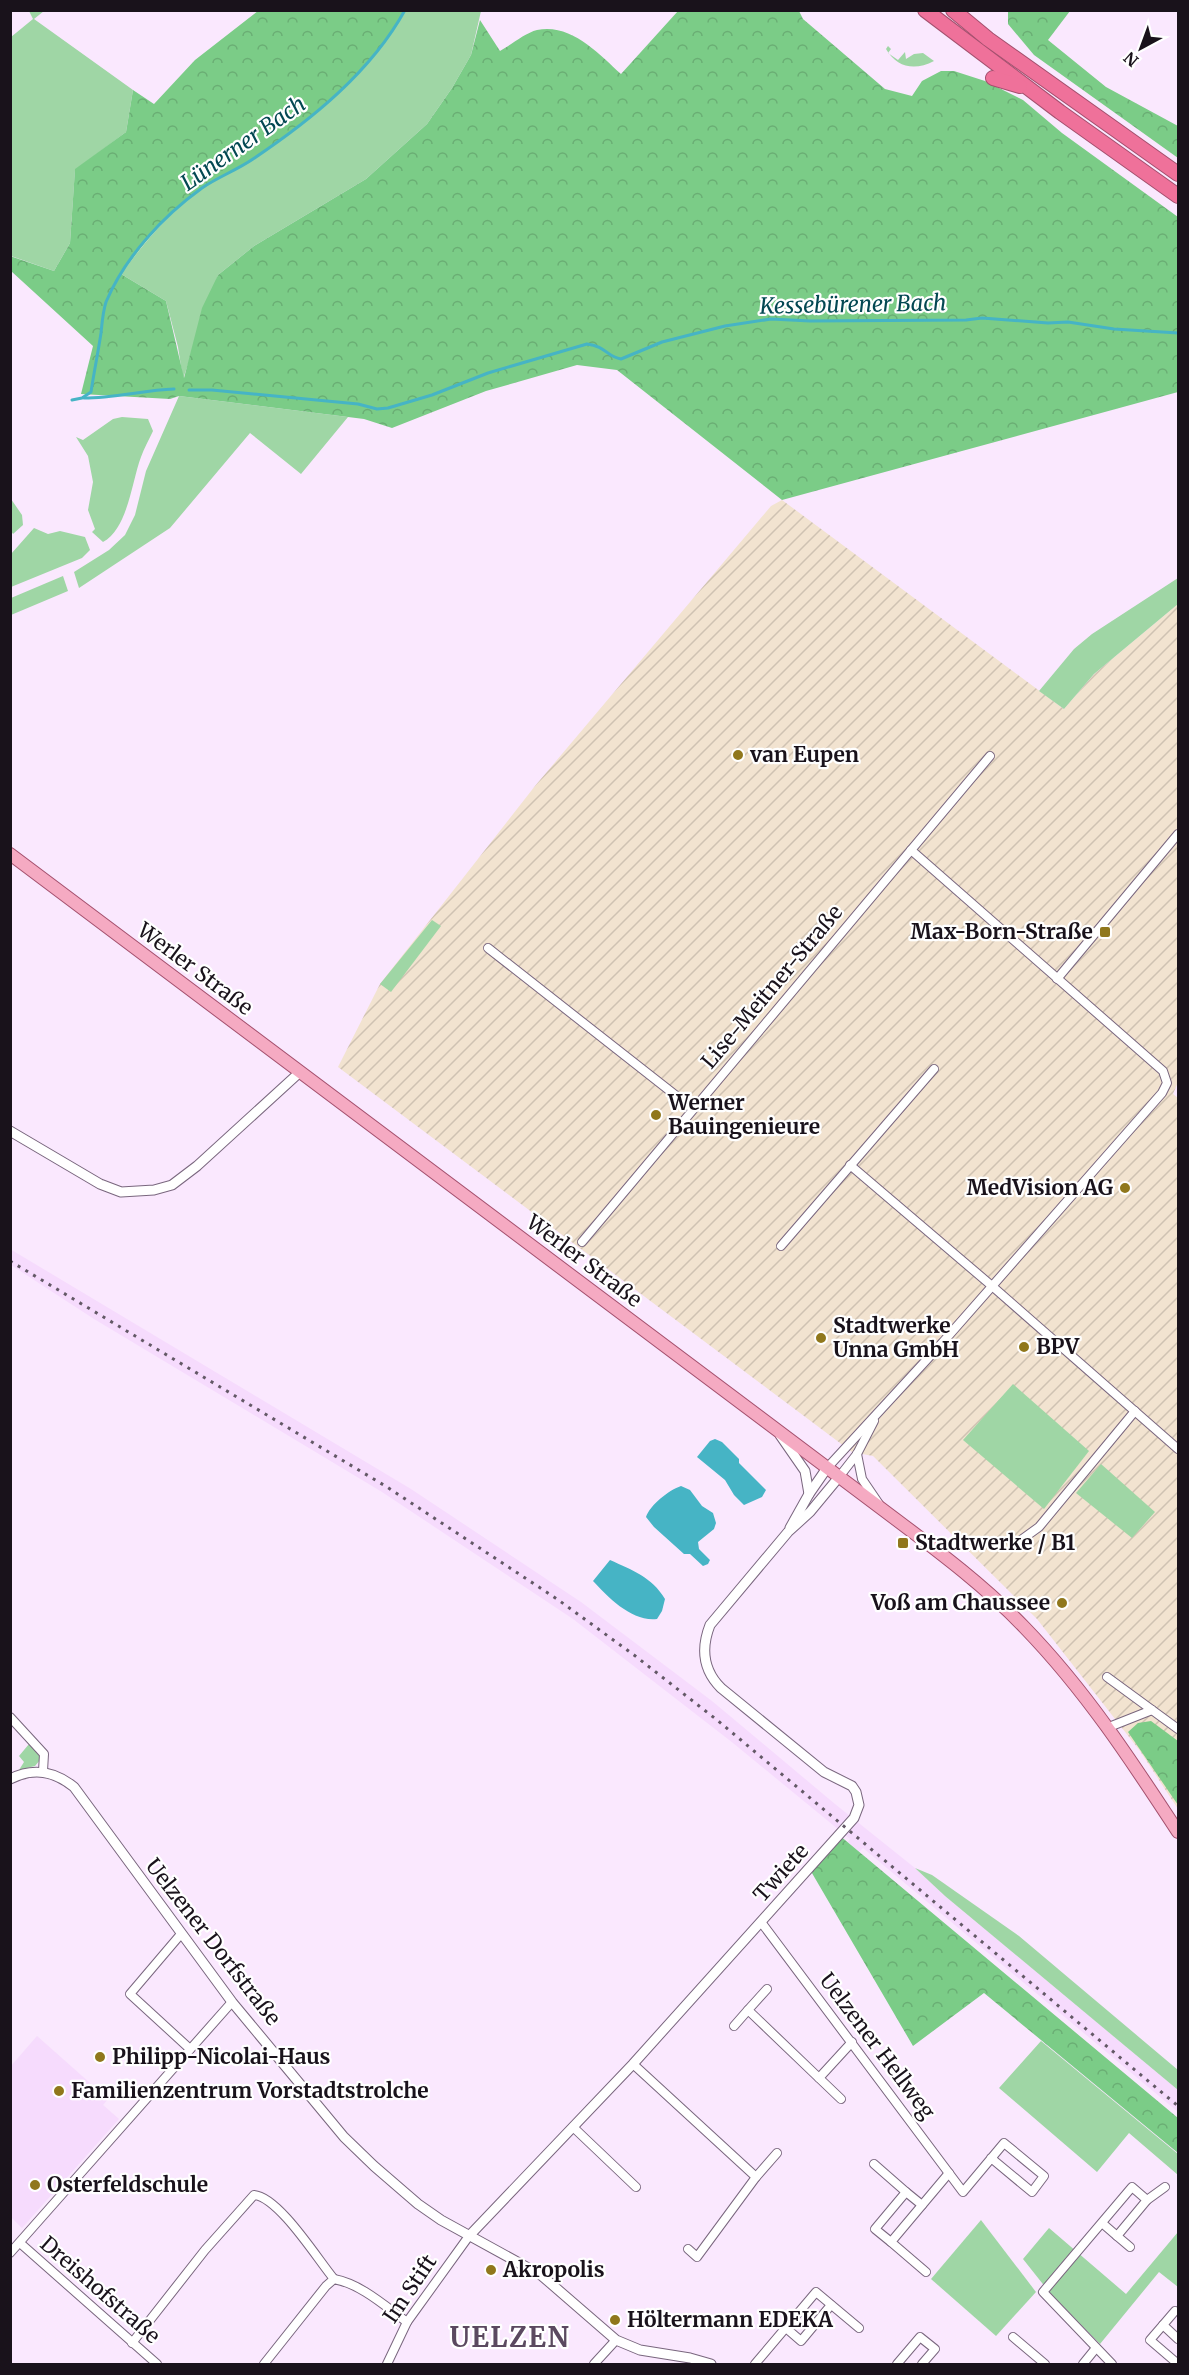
<svg xmlns="http://www.w3.org/2000/svg" width="1189" height="2375" viewBox="0 0 1189 2375" font-family="Merriweather,serif">
  <style>
    .built { fill: #f6dbfd }
    .industrial { fill: url(#industrial-furrows) }
    .green { fill: #9fd6a5 }
    .forest { fill: url(#forest-crowns) }
    .water { fill: #46b4c5 }
    .lines { fill: none; stroke-linecap: round; stroke-linejoin: round }
    .stream { stroke: #46b4c5; stroke-width: 3 }
    .minor-casing { stroke: #79667e; stroke-width: 10 }
    .tertiary-casing { stroke: #79667e; stroke-width: 11 }
    .primary-casing { stroke: #a4506e; stroke-width: 14 }
    .motorway-casing { stroke: #a4506e; stroke-width: 16 }
    .minor { stroke: #fff; stroke-width: 8 }
    .tertiary { stroke: #fff; stroke-width: 9 }
    .primary { stroke: #f5aac2; stroke-width: 12 }
    .motorway { stroke: #ef719a; stroke-width: 14 }
    .rail { stroke: #635866; stroke-width: 3; stroke-dasharray: 3 6; stroke-linecap: butt }
    .poi-dot { fill: #90771c; stroke: #fff; stroke-width: 2 }
    .labels { text-anchor: middle; stroke-width: 4.5; stroke-linejoin: round; paint-order: stroke }
    .poi-label { font-size: 21px; font-weight: bold; fill: #19121b; stroke: #fff; text-anchor: start }
    .street-label { font-size: 21px; fill: #19121b; stroke: #fff }
    .water-label { font-size: 22px; font-style: italic; fill: #034852; stroke: #fff }
    .district-label { font-size: 27px; font-weight: bold; letter-spacing: 1.5px; fill: #5b4960; stroke: #fff }
  </style>
  <defs>
    <pattern id="industrial-furrows" width="10" height="10" patternUnits="userSpaceOnUse" patternTransform="scale(1.5)"><rect width="10" height="10" fill="#f2e3d0"/><path d="M-1 1l2-2M0 10L10 0M9 11l2-2" fill="none" stroke="#cfc2b2"/></pattern>
    <pattern id="forest-crowns" width="20" height="18" patternUnits="userSpaceOnUse" patternTransform="scale(1.5)"><rect width="20" height="18" fill="#7bcc87"/><path d="M2 6a3 3 0 1 1 6 0M12 15a3 3 0 1 1 6 0" fill="none" stroke="#6aae74"/></pattern>
  </defs>
  <rect width="100%" height="100%" fill="#fae8fe"/>
  <g class="built">
    <polygon points="10,1249 411,1489 581,1602 712,1701 835,1804 915,1868 945,1896 1178,2090 1178,2112 863,1848 859,1852 848,1842 850,1839 733,1743 573,1619 382,1492 94,1319 11,1265"/>
    <polygon points="37,2036 108,2099 103,2105 119,2119 22,2228 11,2217 11,2066"/>
  </g>
  <polygon class="industrial" points="782,500 1064,709 1094,674 1178,604 1178,1082 1173,1094 1178,1098 1178,1809 1140,1751 1037,1619 873,1456 852,1452 338,1067 380,984 535,786 771,506"/>
  <g class="green">
    <polygon points="29,11 44,11 34,19 133,90 126,132 75,170 70,243 54,271 11,256 11,37 33,19"/>
    <path d="M 405,11 L 481,11 L 471,55 L 452,88 L 427,124 L 366,179 L 254,246 L 218,275 L 183,379 L 178,347 L 166,301 L 121,274 C 145,242 169,212 202,188 C 218,177 237,170 253,159 C 311,121 371,72 405,11 Z"/>
    <path d="M 888,46 L 891,49 L 888,53 L 898,60 L 905,52 L 906,59 L 914,54 L 923,53 L 934,61 C 915,71 897,68 886,49 Z"/>
    <polygon points="179,396 348,417 301,474 250,433 170,528 79,588 74,572 109,550 125,535 135,515 146,471"/>
    <path d="M 122,417 L 148,419 L 153,431 C 149,440 144,448 141,457 C 132,480 128,529 103,542 L 92,532 L 95,529 L 88,510 L 93,482 L 88,456 L 76,437 L 83,440 L 113,419 Z"/>
    <polygon points="11,499 22,515 23,525 13,534 11,531"/>
    <polygon points="34,528 48,534 60,531 85,537 90,550 82,558 11,587 11,554"/>
    <polygon points="63,576 68,591 11,615 11,598"/>
    <polygon points="1178,578 1178,604 1094,674 1064,709 1039,691 1074,649 1092,634"/>
    <polygon points="432,920 441,926 391,992 380,984"/>
    <polygon points="1013,1384 1089,1451 1044,1509 963,1440"/>
    <polygon points="1101,1464 1155,1512 1132,1538 1076,1493"/>
    <polygon points="29,1744 39,1755 40,1760 35,1766 19,1770 24,1762 19,1756"/>
    <polygon points="915,1868 932,1875 1019,1936 1178,2070 1178,2090 945,1896"/>
    <polygon points="1041,2041 1178,2154 1178,2175 1129,2133 1097,2172 999,2088"/>
    <polygon points="981,2220 1036,2292 996,2336 931,2279"/>
    <polygon points="1049,2228 1126,2294 1178,2232 1178,2287 1159,2272 1100,2344 1050,2293 1023,2259"/>
  </g>
  <g class="forest">
    <path d="M 258,11 L 405,11 C 371,72 311,120 253,159 C 237,170 218,177 202,188 C 169,211 145,242 121,274 L 166,301 L 184,378 L 202,308 L 218,275 L 254,246 L 366,179 L 427,124 L 452,88 L 471,55 L 480,20 L 500,51 C 511,45 525,33 537,30 C 571,23 598,53 621,74 L 678,11 L 799,11 L 803,19 L 885,89 L 912,96 L 922,81 L 941,71 L 954,71 L 985,81 L 1023,100 L 1062,133 L 1178,217 L 1178,392 L 782,500 L 617,370 L 577,365 L 486,391 L 392,428 L 364,419 L 179,396 L 170,399 L 81,394 L 93,346 L 11,271 L 10,256 L 54,271 L 70,243 L 75,169 L 126,132 L 133,90 L 154,104 L 195,60 Z"/>
    <polygon points="1008,11 1070,11 1048,40 1106,87 1178,126 1178,158 1034,55 1008,24"/>
    <polygon points="1151,1721 1178,1741 1178,1805 1128,1732 1138,1723"/>
    <polygon points="839,1835 1178,2118 1178,2153 984,1993 913,2046 809,1868"/>
  </g>
  <g class="water">
    <polygon points="715,1439 722,1442 739,1459 739,1463 766,1490 762,1497 744,1505 734,1495 725,1480 697,1457 710,1441"/>
    <path d="M 681,1486 L 690,1490 L 702,1506 L 713,1513 L 716,1523 L 714,1529 L 698,1542 L 699,1549 L 710,1560 L 708,1564 L 703,1566 L 690,1554 L 684,1554 L 654,1527 L 646,1517 C 650,1505 669,1490 681,1486 Z"/>
    <path d="M 610,1560 C 632,1570 652,1577 665,1599 L 662,1611 L 657,1619 C 632,1622 609,1598 593,1581 Z"/>
  </g>
  <g class="lines">
    <g class="stream">
      <path d="M 189,390 L 212,390 L 358,404 L 377,409 L 388,408 L 432,395 L 488,373 L 587,344 C 606,346 607,357 621,359 L 662,342 L 725,326 L 771,319 L 810,321 L 966,320 L 982,318 L 1048,323 L 1068,322 L 1114,329 L 1178,333"/>
      <path d="M 84,398 C 115,398 144,390 174,389"/>
      <path d="M 72,400 L 82,398 L 91,392 C 94,372 98,353 101,333 C 102,323 103,311 106,302 C 125,257 163,216 202,188 C 218,177 237,170 253,159 C 311,120 371,72 405,10"/>
    </g>
    <g class="minor-casing">
      <g id="minor">
        <polyline points="488,948 693,1109"/>
        <polyline points="1057,979 1178,834"/>
        <polyline points="850,1165 992,1286 1178,1449"/>
        <polyline points="582,1242 990,756"/>
        <polyline points="781,1246 934,1069"/>
        <polyline points="857,1454 862,1479 879,1504"/>
        <polyline points="827,1468 943,1342 1162,1093 1167,1083 1163,1071 911,850"/>
        <polyline points="839,1477 857,1454 874,1421"/>
        <polyline points="1021,1540 1039,1527 1135,1411"/>
        <polyline points="1107,1677 1178,1729"/>
        <polyline points="10,1717 44,1754 43,1771"/>
        <polyline points="1109,1727 1152,1710"/>
        <polyline points="761,1922 963,2192 1004,2143 1044,2176 1032,2192 991,2158"/>
        <polyline points="181,1934 130,1994 190,2049"/>
        <polyline points="767,1989 748,2010 819,2078 852,2042"/>
        <polyline points="734,2026 748,2010"/>
        <polyline points="633,2064 756,2177"/>
        <polyline points="819,2078 841,2099"/>
        <polyline points="573,2127 636,2187"/>
        <polyline points="874,2164 906,2192 875,2229 891,2242"/>
        <polyline points="906,2192 922,2205"/>
        <polyline points="1147,2200 1165,2187"/>
        <polyline points="1102,2223 1117,2236 1147,2200 1132,2187 1043,2292 1112,2364"/>
        <polyline points="1117,2236 1130,2247"/>
        <polyline points="20,2243 157,2364"/>
        <polyline points="688,2249 697,2257 756,2177 777,2153"/>
        <polyline points="10,2253 232,2002"/>
        <polyline points="926,2272 891,2242 949,2173"/>
        <polyline points="1163,2325 1175,2311"/>
        <polyline points="786,2328 801,2341 831,2305"/>
        <polyline points="1013,2337 1045,2364"/>
        <polyline points="1178,2339 1163,2325 1150,2340 1178,2364"/>
        <path d="M 132,2343 L 205,2250 L 254,2195 C 279,2197 318,2260 334,2279"/>
        <path d="M 264,2364 L 326,2286 L 334,2279 C 361,2284 385,2306 407,2322"/>
        <polyline points="387,2364 407,2322 469,2236"/>
        <polyline points="594,2364 616,2340"/>
        <polyline points="755,2364 816,2292 859,2328"/>
        <polyline points="897,2364 920,2337 935,2349 922,2364"/>
        <polyline points="1083,2364 1096,2348"/>
      </g>
    </g>
    <g class="tertiary-casing">
      <g id="tertiary">
        <polyline points="10,1131 100,1184 121,1192 154,1190 172,1185 197,1166 300,1072"/>
        <polyline points="780,1435 805,1471 809,1494"/>
        <polyline points="790,1528 809,1494 827,1468"/>
        <path d="M 10,1779 C 34,1767 54,1771 74,1787 L 232,2002 L 344,2137 L 374,2166 L 418,2204 L 441,2220 L 541,2275 L 616,2340 L 640,2350 L 690,2358 L 711,2364"/>
        <path d="M 469,2236 L 633,2064 L 854,1818 L 859,1805 L 856,1792 L 852,1786 L 824,1772 L 721,1688 C 703,1670 701,1648 710,1625 L 788,1532 L 810,1512 L 839,1477"/>
      </g>
    </g>
    <g class="primary-casing">
      <path id="primary" d="M 10,854 L 882,1509 C 931,1546 982,1583 1025,1628 C 1085,1690 1131,1760 1178,1832"/>
    </g>
    <g class="motorway-casing">
      <g id="motorway">
        <polyline points="925,10 1060,112 1178,196"/>
        <polyline points="953,10 988,39 1178,174"/>
        <polyline points="993,78 1020,86"/>
      </g>
    </g>
    <use href="#minor" class="minor"/>
    <use href="#tertiary" class="tertiary"/>
    <use href="#primary" class="primary"/>
    <use href="#motorway" class="motorway"/>
    <polyline class="rail" points="10,1261 387,1487 557,1599 634,1655 717,1720 1178,2106"/>
  </g>
  <g class="poi-dot">
    <circle cx="738" cy="755" r="6"/>
    <rect x="1099" y="926" width="12" height="12" rx="3"/>
    <circle cx="656" cy="1115" r="6"/>
    <circle cx="1125" cy="1188" r="6"/>
    <circle cx="821" cy="1338" r="6"/>
    <circle cx="1024" cy="1347" r="6"/>
    <rect x="897" y="1537" width="12" height="12" rx="3"/>
    <circle cx="1062" cy="1603" r="6"/>
    <circle cx="100" cy="2057" r="6"/>
    <circle cx="59" cy="2091" r="6"/>
    <circle cx="35" cy="2185" r="6"/>
    <circle cx="491" cy="2270" r="6"/>
    <circle cx="615" cy="2320" r="6"/>
  </g>
  <g class="labels">
    <g class="poi-label">
      <text x="750" y="762">van Eupen</text>
      <text x="1093" y="939" text-anchor="end">Max-Born-Straße</text>
      <text x="668" y="1110">Werner<tspan x="668" dy="24">Bauingenieure</tspan></text>
      <text x="1113" y="1195" text-anchor="end">MedVision AG</text>
      <text x="833" y="1333">Stadtwerke<tspan x="833" dy="24">Unna GmbH</tspan></text>
      <text x="1036" y="1354">BPV</text>
      <text x="915" y="1550">Stadtwerke / B1</text>
      <text x="1050" y="1610" text-anchor="end">Voß am Chaussee</text>
      <text x="112" y="2064">Philipp-Nicolai-Haus</text>
      <text x="71" y="2098">Familienzentrum Vorstadtstrolche</text>
      <text x="47" y="2192">Osterfeldschule</text>
      <text x="503" y="2277">Akropolis</text>
      <text x="627" y="2327">Höltermann EDEKA</text>
    </g>
    <g class="street-label">
      <text transform="translate(195 969) rotate(37)" y="7">Werler Straße</text>
      <text transform="translate(772 987) rotate(-50)" y="7">Lise-Meitner-Straße</text>
      <text transform="translate(584 1261) rotate(37)" y="7">Werler Straße</text>
      <text transform="translate(781 1873) rotate(-48)" y="7">Twiete</text>
      <text transform="translate(213 1942) rotate(52)" y="7">Uelzener Dorfstraße</text>
      <text transform="translate(877 2046) rotate(53)" y="7">Uelzener Hellweg</text>
      <text transform="translate(410 2289) rotate(-56)" y="7">Im Stift</text>
      <text transform="translate(100 2290) rotate(41)" y="7">Dreishofstraße</text>
    </g>
    <g class="water-label">
      <text transform="translate(243 143) rotate(-35)" y="8">Lünerner Bach</text>
      <text transform="translate(853 304) rotate(-1)" y="8">Kessebürener Bach</text>
    </g>
    <g class="district-label">
      <text x="510" y="2347">UELZEN</text>
    </g>
  </g>
  <rect width="1189" height="2375" fill="none" stroke="#19121b" stroke-width="24"/>
  <g transform="translate(1141 48) rotate(221)" stroke="#ffffff" stroke-width="4.5" paint-order="stroke">
  <path d="M0-4.5L10 22L0 15L-10 22Z" fill="#19121b"/>
  <text y="-9" font-size="16" font-weight="bold" text-anchor="middle" fill="#19121b">N</text>
  </g>
</svg>
